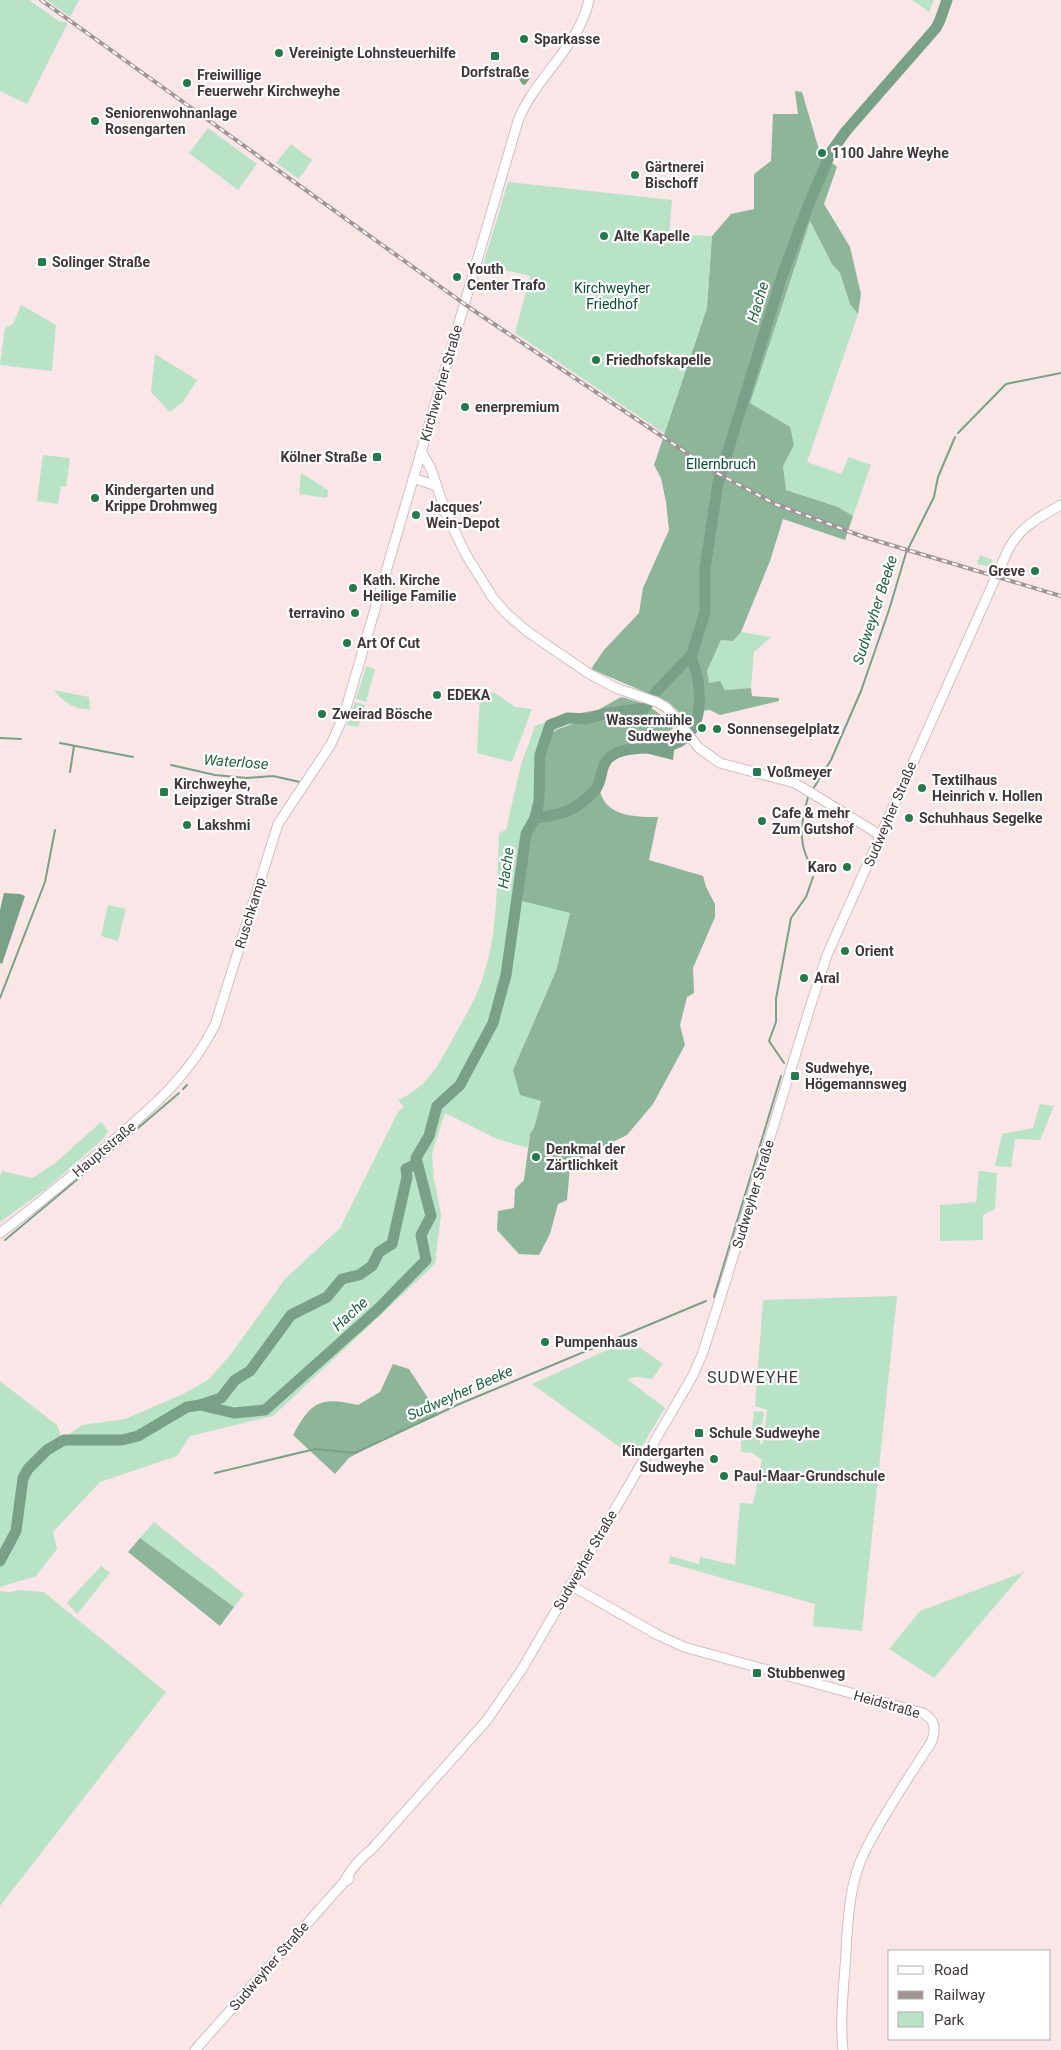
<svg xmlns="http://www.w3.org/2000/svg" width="1061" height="2050" viewBox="0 0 1061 2050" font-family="Roboto,sans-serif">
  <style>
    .green { fill: #b9e3c7 }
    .forest { fill: #8cb59a }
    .water { fill: #79a187 }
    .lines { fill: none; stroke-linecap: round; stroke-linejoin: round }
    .stream { stroke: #79a187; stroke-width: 2 }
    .river { stroke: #79a187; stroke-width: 11 }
    .secondary-casing { stroke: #d3bec0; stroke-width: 11 }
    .secondary { stroke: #fff; stroke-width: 9 }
    .rail-casing { stroke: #a29395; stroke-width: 4 }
    .rail { stroke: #fff; stroke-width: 2; stroke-dasharray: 5.5; stroke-linecap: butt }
    .poi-dot { fill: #247a4d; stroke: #fff; stroke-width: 2 }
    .labels { text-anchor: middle; stroke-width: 4.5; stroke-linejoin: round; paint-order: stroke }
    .poi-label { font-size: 14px; font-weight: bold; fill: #3f3738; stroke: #fff; text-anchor: start }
    .park-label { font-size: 14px; fill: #07502e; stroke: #fff }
    .street-label { font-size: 14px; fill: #3f3738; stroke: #fff }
    .water-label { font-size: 15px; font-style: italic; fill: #246541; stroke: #fff }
    .quarter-label { font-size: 16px; letter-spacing: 1px; fill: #3f3738; stroke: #fff }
  </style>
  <rect width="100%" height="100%" fill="#fae5e7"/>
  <g class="green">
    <polygon points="0,0 29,0 59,21 68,23 27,104 0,91"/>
    <polygon points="47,0 79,0 70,17"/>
    <polygon points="912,0 934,0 929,12"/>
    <polygon points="208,128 257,164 238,190 189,153"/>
    <polygon points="291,144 312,160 299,179 276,163"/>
    <polygon points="508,182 672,200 669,234 712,236 707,308 665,434 515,333 530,276 483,265"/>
    <polygon points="810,221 832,264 840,273 847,295 858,314 807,462 841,474 849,457 871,465 853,516 838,507 786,490 783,466 794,445 749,404"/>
    <polygon points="21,305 56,325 52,371 0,365 5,328 13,324"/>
    <polygon points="155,354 197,380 183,402 170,412 151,392"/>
    <polygon points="43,455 70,458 66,487 61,486 58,504 37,501"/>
    <polygon points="301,473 328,490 327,498 299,494"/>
    <polygon points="980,555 993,560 990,567 977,564"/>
    <polygon points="741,632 771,637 754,652 751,688 725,690 709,683 707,671 721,640 733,641"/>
    <polygon points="366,666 375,669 366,702 356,699"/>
    <path d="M 54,690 L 89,697 L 90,709 C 76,711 61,700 54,690 Z"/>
    <polygon points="480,691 495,693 515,707 532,709 512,762 477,753"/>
    <polygon points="355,702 365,705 361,717 351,713"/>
    <polygon points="350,716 361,719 358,727 347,725"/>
    <path d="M 563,716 L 575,723 L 558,728 L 541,755 L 540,801 L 526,849 L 570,913 L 556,971 L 513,1070 L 541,1100 L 534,1128 L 530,1134 L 527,1148 L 495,1138 L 445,1113 L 432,1153 L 434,1179 L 441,1214 L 435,1264 L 273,1416 L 190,1436 L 177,1456 L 100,1482 L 53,1532 L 57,1549 L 36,1576 L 0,1587 L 0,1381 L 57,1425 L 62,1439 L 82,1425 L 125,1419 L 183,1394 L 208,1380 L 231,1354 L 285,1279 L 340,1228 L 398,1112 L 404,1107 L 398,1100 C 425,1089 438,1066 451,1042 C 462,1021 476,1000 483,977 C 498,934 497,879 499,833 L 506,830 L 521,765 L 535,726 Z"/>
    <polygon points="108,905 126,909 118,941 101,936"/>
    <polygon points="1040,1104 1054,1106 1040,1140 1015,1139 1011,1167 995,1166 1002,1134 1033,1128"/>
    <polygon points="101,1122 108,1131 103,1139 47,1188 0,1222 0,1176 2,1171 32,1178 54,1164"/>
    <polygon points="979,1171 997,1173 995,1209 983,1215 983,1240 940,1241 940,1205 976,1202"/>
    <polygon points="897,1296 862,1631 813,1626 815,1604 669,1563 670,1556 699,1564 700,1557 735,1565 740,1503 753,1504 762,1460 752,1453 741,1452 741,1436 751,1436 754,1411 764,1412 760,1445 763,1443 767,1410 755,1406 763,1300"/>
    <polygon points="629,1340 663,1364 652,1379 637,1377 627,1379 665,1408 635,1458 532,1384"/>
    <polygon points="154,1522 244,1594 234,1607 140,1538"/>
    <polygon points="101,1566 110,1573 77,1614 67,1603"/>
    <polygon points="1024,1572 934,1678 889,1649 920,1611"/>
    <polygon points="20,1590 44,1592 166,1692 0,1906 0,1591 9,1592"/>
  </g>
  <g class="forest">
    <polygon points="795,91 802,92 820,153 837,167 824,204 850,247 861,294 858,314 850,304 840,273 832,264 810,221 750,403 790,427 794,445 783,466 786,490 838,507 853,516 845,540 783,519 770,561 741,632 733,641 721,640 707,671 709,683 720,681 725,690 751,688 752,696 779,698 779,701 720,715 710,710 695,712 689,728 681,714 668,702 591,669 604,650 639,613 643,588 669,530 666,502 661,478 654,465 707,308 712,236 731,214 754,209 754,174 771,161 773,114 798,114"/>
    <path d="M 621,697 C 645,703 657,708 673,728 L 665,736 L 635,738 C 623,755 619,747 607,756 C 601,760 599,770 599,777 C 597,815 628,817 658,817 L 649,860 L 703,876 L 706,887 L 715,904 L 715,917 L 693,968 L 694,993 L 687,997 L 680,1025 L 685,1045 L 653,1104 L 627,1135 L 590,1153 L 570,1166 L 567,1200 L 558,1204 L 550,1234 L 539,1255 L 519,1254 L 497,1230 L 498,1211 L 514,1208 L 515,1189 L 524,1180 L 530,1134 L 534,1128 L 541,1101 L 520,1095 L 513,1070 L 556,971 L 570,913 L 522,901 L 526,849 L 540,801 L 541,755 L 547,738 L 558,729 L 575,723 L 563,716 L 598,710 Z"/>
    <path d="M 393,1364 L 409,1369 L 439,1415 L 382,1439 L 349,1458 L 335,1474 L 293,1435 C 311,1402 320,1396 358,1405 L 380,1392 Z"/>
    <polygon points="140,1538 234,1607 220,1626 128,1552"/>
  </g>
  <g class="water">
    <polygon points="525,70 527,71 530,78 525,85 522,84 519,79 515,78 514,74 518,72 523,74"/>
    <polygon points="669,741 675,742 673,760 645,753 647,746"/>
    <polygon points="4,893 20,894 25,896 2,964 0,963 0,910"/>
  </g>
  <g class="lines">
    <g class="stream">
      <polyline points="958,433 1006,384 1061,373"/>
      <polyline points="0,738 21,739"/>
      <polyline points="60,743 133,757"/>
      <polyline points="171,765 215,775 247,778 273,776 300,782"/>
      <polyline points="70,772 74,746"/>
      <polyline points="813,789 831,760 861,691 889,610 906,553 934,497 938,477 955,437"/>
      <path d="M 808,797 C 800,827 797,845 815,873"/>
      <polyline points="0,998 45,882 55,830"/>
      <polyline points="784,1063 769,1041 776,1022 776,999 791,918 806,897 813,877"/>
      <polyline points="183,1089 187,1085"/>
      <polyline points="103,1158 179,1093"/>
      <polyline points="5,1240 98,1162"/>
      <polyline points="714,1297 781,1076"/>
      <polyline points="215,1473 315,1449 355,1453 457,1405 706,1301"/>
    </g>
    <g class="river">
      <path d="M 535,818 C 558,815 572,813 589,796 C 592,793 596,790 597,787 C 603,777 600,765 610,757 C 633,739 675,760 693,728 C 702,712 700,688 696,671 C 694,664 691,662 692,654"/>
      <polyline points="200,1405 221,1398 235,1380 250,1371 291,1315 327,1297 342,1279 359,1275 372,1266 379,1252 392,1244 407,1177 406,1169 416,1164"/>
      <polyline points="0,1561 16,1531 23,1478 28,1469 47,1450 64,1440 122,1440 138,1436 187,1407 200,1405 234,1413 265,1410 377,1310 426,1260 421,1235 431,1216 416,1158 429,1136 437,1106 460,1085 493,1023 506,975 526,834 535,818 539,801 540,755 550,725 568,718 587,719 603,714 645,708 654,694 692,654 705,612 705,569 718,483 782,276 806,211 831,152 846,131 936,28 940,20 947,0"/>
    </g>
    <g class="secondary-casing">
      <g id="secondary">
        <polyline points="421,451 431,469 446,513 465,553 493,598 506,613 528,632 588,673 616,688 657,702 667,708 699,748 720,763 795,783 880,835"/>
        <polyline points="413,478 437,486"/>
        <path d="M 0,1233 C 37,1205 72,1176 107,1146 C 151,1108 188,1078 215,1025 L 278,824 L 331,744 L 344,715 L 518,121 C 535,77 579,47 589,0"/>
        <path d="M 570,1585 L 658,1635 L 684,1647 L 923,1713 C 935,1720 936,1728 932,1741 C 909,1777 884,1813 865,1851 C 847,1887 848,1928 845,1967 C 843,1994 840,2022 843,2050"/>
        <path d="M 344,1882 C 351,1869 360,1858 372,1849 L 487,1720 L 522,1669 L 692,1377 L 702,1355 L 720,1299 L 812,1001 L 827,955 L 1008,550 C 1020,527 1039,517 1061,505"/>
        <polyline points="195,2050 344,1882 349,1879"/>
      </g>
    </g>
    <use href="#secondary" class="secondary"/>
    <g class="rail-casing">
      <polyline id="rail" points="41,0 470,308 717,473 775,504 864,537 1061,596"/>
    </g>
    <use href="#rail" class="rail"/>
  </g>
  <g class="poi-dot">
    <circle cx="524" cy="39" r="5"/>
    <circle cx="279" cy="53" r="5"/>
    <rect x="490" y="51" width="10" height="10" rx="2.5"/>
    <circle cx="187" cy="83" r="5"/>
    <circle cx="95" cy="121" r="5"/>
    <circle cx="822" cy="153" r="5"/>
    <circle cx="635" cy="175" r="5"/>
    <circle cx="604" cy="236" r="5"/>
    <rect x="37" y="257" width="10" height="10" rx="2.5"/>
    <circle cx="457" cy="277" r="5"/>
    <circle cx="596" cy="360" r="5"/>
    <circle cx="465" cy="407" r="5"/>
    <rect x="372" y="452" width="10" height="10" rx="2.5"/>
    <circle cx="95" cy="498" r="5"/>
    <circle cx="416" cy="515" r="5"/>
    <circle cx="1035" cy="571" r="5"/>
    <circle cx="353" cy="588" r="5"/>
    <circle cx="355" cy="613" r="5"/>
    <circle cx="347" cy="643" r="5"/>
    <circle cx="437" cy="695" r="5"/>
    <circle cx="322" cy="714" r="5"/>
    <circle cx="702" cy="728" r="5"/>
    <circle cx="717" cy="729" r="5"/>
    <rect x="752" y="767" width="10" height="10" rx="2.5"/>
    <circle cx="922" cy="788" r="5"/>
    <rect x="159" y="787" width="10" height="10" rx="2.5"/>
    <circle cx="909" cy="818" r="5"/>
    <circle cx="762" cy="821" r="5"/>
    <circle cx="187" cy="825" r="5"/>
    <circle cx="847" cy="867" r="5"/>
    <circle cx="845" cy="951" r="5"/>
    <circle cx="804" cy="978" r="5"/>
    <rect x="790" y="1071" width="10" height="10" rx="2.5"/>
    <circle cx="536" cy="1157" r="5"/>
    <circle cx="545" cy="1342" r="5"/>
    <rect x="694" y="1428" width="10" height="10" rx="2.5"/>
    <circle cx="714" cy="1459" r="5"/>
    <circle cx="724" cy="1476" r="5"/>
    <rect x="752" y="1668" width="10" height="10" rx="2.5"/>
  </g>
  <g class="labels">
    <g class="poi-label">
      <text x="534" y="44">Sparkasse</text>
      <text x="289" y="58">Vereinigte Lohnsteuerhilfe</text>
      <text x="495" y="77" text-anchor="middle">Dorfstraße</text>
      <text x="197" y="80">Freiwillige<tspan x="197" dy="16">Feuerwehr Kirchweyhe</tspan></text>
      <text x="105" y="118">Seniorenwohnanlage<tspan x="105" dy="16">Rosengarten</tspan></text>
      <text x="832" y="158">1100 Jahre Weyhe</text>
      <text x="645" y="172">Gärtnerei<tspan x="645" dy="16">Bischoff</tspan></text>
      <text x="614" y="241">Alte Kapelle</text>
      <text x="52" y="267">Solinger Straße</text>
      <text x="467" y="274">Youth<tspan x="467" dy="16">Center Trafo</tspan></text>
      <text x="606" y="365">Friedhofskapelle</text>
      <text x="475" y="412">enerpremium</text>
      <text x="367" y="462" text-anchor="end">Kölner Straße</text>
      <text x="105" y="495">Kindergarten und<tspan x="105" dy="16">Krippe Drohmweg</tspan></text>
      <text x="426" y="512">Jacques’<tspan x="426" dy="16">Wein-Depot</tspan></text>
      <text x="1025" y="576" text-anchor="end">Greve</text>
      <text x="363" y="585">Kath. Kirche<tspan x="363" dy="16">Heilige Familie</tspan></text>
      <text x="345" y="618" text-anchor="end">terravino</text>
      <text x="357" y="648">Art Of Cut</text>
      <text x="447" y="700">EDEKA</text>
      <text x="332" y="719">Zweirad Bösche</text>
      <text x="692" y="725" text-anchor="end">Wassermühle<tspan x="692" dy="16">Sudweyhe</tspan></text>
      <text x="727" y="734">Sonnensegelplatz</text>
      <text x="767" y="777">Voßmeyer</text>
      <text x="932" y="785">Textilhaus<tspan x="932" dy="16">Heinrich v. Hollen</tspan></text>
      <text x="174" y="789">Kirchweyhe,<tspan x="174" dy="16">Leipziger Straße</tspan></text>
      <text x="772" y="818">Cafe &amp; mehr<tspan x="772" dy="16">Zum Gutshof</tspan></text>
      <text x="919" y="823">Schuhhaus Segelke</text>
      <text x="197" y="830">Lakshmi</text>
      <text x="837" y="872" text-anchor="end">Karo</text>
      <text x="855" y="956">Orient</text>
      <text x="814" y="983">Aral</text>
      <text x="805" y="1073">Sudwehye,<tspan x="805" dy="16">Högemannsweg</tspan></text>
      <text x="546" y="1154">Denkmal der<tspan x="546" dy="16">Zärtlichkeit</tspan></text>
      <text x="555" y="1347">Pumpenhaus</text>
      <text x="709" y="1438">Schule Sudweyhe</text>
      <text x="704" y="1456" text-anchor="end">Kindergarten<tspan x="704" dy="16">Sudweyhe</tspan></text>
      <text x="734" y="1481">Paul-Maar-Grundschule</text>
      <text x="767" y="1678">Stubbenweg</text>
    </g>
    <g class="park-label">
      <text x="612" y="293">Kirchweyher<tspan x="612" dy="16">Friedhof</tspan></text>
      <text x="721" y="469">Ellernbruch</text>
    </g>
    <g class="street-label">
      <text transform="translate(441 383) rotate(-74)" y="5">Kirchweyher Straße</text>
      <text transform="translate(890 814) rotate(-67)" y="5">Sudweyher Straße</text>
      <text transform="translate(250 913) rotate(-73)" y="5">Ruschkamp</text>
      <text transform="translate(104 1149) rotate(-40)" y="5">Hauptstraße</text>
      <text transform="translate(753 1194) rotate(-73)" y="5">Sudweyher Straße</text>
      <text transform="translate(585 1560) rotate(-60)" y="5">Sudweyher Straße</text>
      <text transform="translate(887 1704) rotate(16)" y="5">Heidstraße</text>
      <text transform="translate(269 1966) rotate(-49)" y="5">Sudweyher Straße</text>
    </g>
    <g class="water-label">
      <text transform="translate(758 302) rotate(-73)" y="5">Hache</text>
      <text transform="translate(875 610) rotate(-72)" y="5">Sudweyher Beeke</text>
      <text transform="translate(236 762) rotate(4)" y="5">Waterlose</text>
      <text transform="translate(506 868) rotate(-82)" y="5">Hache</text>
      <text transform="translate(350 1314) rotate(-42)" y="5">Hache</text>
      <text transform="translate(460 1393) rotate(-24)" y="5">Sudweyher Beeke</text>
    </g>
    <g class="quarter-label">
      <text x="753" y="1383">SUDWEYHE</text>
    </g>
  </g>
  <rect x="888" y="1950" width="162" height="90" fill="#ffffff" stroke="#b2afaf"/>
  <rect x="898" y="1966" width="25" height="8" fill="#ffffff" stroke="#b2afaf"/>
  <text x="934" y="1975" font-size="15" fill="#3f3738">Road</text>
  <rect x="898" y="1991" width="25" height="8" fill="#a29395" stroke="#b2afaf"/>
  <text x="934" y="2000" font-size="15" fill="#3f3738">Railway</text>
  <rect x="898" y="2012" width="25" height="15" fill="#b9e3c7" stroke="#b2afaf"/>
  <text x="934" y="2025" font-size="15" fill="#3f3738">Park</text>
</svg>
